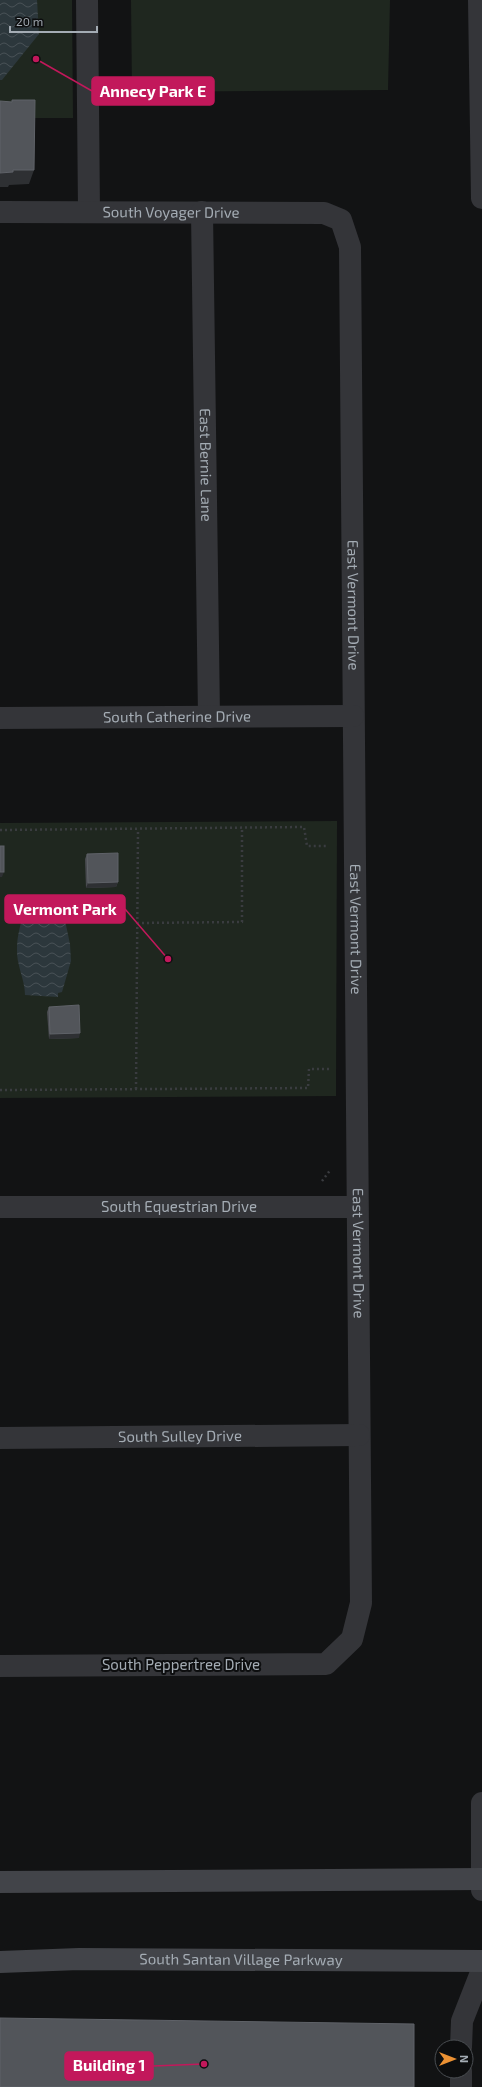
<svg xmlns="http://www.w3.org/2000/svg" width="482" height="2087" viewBox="0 0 482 2087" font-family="'Exo 2',sans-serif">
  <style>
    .green { fill: #1f271f }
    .water { fill: url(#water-waves) }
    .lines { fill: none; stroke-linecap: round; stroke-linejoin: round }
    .path { stroke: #3a3c40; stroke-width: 2.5; stroke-dasharray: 2 3; stroke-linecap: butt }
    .minor { stroke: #343539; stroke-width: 22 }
    .secondary { stroke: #424449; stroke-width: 22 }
    .wall { fill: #484a4f }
    .shaded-wall { fill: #2e3033 }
    .building { fill: #52555a; stroke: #5f6268 }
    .labels { text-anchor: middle; stroke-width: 4; stroke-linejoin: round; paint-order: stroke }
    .street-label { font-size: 15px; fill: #a4acb4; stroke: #0d0e0f }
    .leader { fill: none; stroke: #c2185b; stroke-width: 1.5 }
    .callout-dot { fill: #c2185b; stroke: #0d0e0f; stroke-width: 1.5 }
    .callout { fill: #c2185b; stroke: #c2185b; stroke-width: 1.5 }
    .callout-label { font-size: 16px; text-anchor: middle; font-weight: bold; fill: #fff }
  </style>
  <defs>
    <pattern id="water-waves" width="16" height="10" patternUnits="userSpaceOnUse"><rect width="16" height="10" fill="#2c373c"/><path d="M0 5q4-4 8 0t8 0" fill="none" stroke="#485156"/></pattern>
  </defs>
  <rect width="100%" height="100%" fill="#121314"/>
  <g class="green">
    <polygon points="0,0 72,0 73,118 0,118"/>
    <polygon points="131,0 390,0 388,90 132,92"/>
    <polygon points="337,821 336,1096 0,1098 0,823"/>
  </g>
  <g class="water">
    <polygon points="0,0 37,0 39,34 2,80 0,80"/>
    <path d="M 57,905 L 58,911 L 63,911 L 70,944 L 71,961 L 62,992 L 58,993 L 58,997 L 25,995 C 25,979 16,965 17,948 C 17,936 21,923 24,911 L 30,911 L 30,906 Z"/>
  </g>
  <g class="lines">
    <g class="path">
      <polyline points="0,830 304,827 307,846 328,846"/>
      <polyline points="137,923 242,922 242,828"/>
      <polyline points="136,1089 138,829"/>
      <polyline points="0,1090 308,1088 309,1069 329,1069"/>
      <polyline points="322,1181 331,1169"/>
    </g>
    <g class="minor">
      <polyline points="87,0 89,211"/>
      <polyline points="479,0 482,198"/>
      <path id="s1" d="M 0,212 L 324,213 L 341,220 L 350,247 L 361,1603 L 352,1639 L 326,1664 L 0,1666"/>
      <path id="s2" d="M 202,212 L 209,717"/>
      <path id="s3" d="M 0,718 L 353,716"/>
      <path id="s4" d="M 0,1207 L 357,1207"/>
      <path id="s5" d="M 0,1438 L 359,1435"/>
      <polyline points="482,1803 482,1890"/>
      <polyline points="461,2047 462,2021 482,1970"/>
      <polyline points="461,2087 461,2071"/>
    </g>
    <g class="secondary">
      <polyline points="0,1882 482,1879"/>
      <path id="s6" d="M 0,1962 L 79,1959 L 482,1961"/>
    </g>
  </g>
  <g class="wall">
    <polygon points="87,854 118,882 116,887 86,888 85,859"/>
    <polygon points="49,1007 79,1038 49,1039 47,1012"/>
  </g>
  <g class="shaded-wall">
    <polygon points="13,170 34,170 29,184 9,185 8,187 0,187 0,173"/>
    <polygon points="0,872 4,872 2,877 0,877"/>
    <polygon points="118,882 116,887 86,888 88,883"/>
    <polygon points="80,1033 79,1038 49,1039 50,1034"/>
  </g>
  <g class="building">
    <polygon points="12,100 35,100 34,170 13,170 13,172 0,173 0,101 12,102"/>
    <rect x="0" y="846" width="4" height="26"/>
    <polygon points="118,853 118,882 88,883 87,854"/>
    <polygon points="79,1005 80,1033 50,1034 49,1007"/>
    <polygon points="0,2018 414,2024 414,2087 0,2087"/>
  </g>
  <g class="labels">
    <g class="street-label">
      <text dy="5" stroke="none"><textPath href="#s1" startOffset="171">South Voyager Drive</textPath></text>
      <text dy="5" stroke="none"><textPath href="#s2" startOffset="253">East Bernie Lane</textPath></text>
      <text dy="5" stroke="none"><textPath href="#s1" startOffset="729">East Vermont Drive</textPath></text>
      <text dy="5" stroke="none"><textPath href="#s3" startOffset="177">South Catherine Drive</textPath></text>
      <text dy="5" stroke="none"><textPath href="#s1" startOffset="1053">East Vermont Drive</textPath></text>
      <text dy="5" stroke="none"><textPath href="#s4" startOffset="179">South Equestrian Drive</textPath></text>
      <text dy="5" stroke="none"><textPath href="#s1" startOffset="1377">East Vermont Drive</textPath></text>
      <text dy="5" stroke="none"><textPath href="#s5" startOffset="180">South Sulley Drive</textPath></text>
      <text x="181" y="1670">South Peppertree Drive</text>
      <text dy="5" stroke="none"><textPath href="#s6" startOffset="241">South Santan Village Parkway</textPath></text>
    </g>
  </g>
  <path class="leader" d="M36 59L92 91M168 959L125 909M204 2064L153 2066"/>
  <g class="callout-dot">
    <circle cx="36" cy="59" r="4"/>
    <circle cx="168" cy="959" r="4"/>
    <circle cx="204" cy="2064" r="4"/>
  </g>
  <g class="callout">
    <rect x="92" y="77" width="122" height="28" rx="4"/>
    <rect x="5" y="895" width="120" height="28" rx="4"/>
    <rect x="65" y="2052" width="88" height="28" rx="4"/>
  </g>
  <g class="callout-label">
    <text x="153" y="97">Annecy Park E</text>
    <text x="65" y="915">Vermont Park</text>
    <text x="109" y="2071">Building 1</text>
  </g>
  <g transform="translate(454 2059) rotate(90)"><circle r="19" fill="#0d0e0f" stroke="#494d51"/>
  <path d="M0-3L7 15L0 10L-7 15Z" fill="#eb9133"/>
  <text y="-6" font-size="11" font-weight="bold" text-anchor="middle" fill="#a4acb4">N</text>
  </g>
  <path d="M10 26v6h87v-6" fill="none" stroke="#a4acb4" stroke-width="2"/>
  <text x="16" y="26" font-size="12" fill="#a4acb4" stroke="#0d0e0f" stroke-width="3" paint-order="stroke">20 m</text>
</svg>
